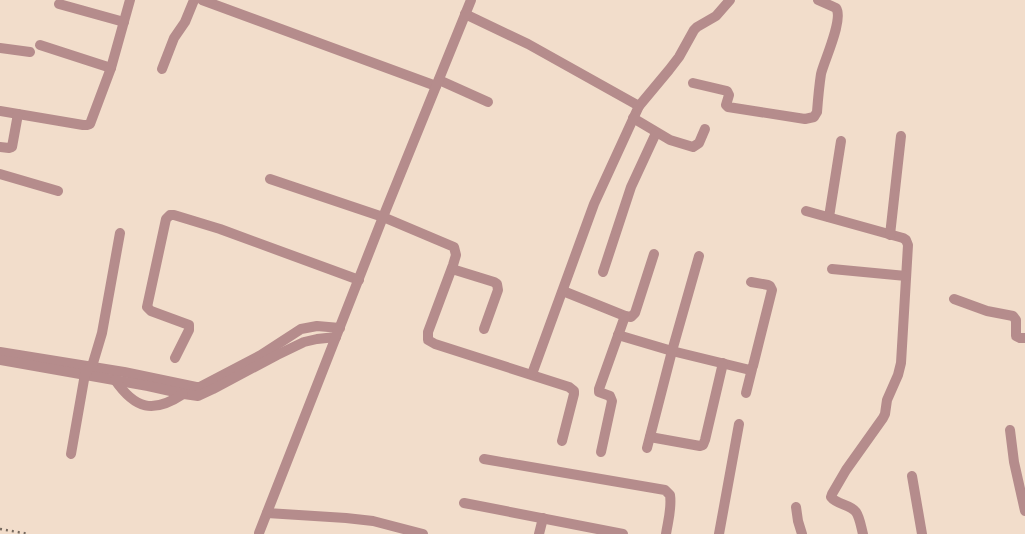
<svg xmlns="http://www.w3.org/2000/svg" width="1025" height="534" viewBox="0 0 1025 534" font-family="'Source Sans 3',sans-serif">
  <style>
    .lines { fill: none; stroke-linecap: round; stroke-linejoin: round }
    .minor { stroke: #b58c8c; stroke-width: 10 }
    .rail { stroke: #76695e; stroke-width: 2.5; stroke-dasharray: 2 4; stroke-linecap: butt }
  </style>
  <rect width="100%" height="100%" fill="#f2ddcb"/>
  <g class="lines">
    <g class="minor">
      <polyline points="202,0 436,86"/>
      <polyline points="59,4 124,22"/>
      <polyline points="465,14 528,44 639,106"/>
      <polyline points="40,45 111,68"/>
      <polyline points="0,48 30,52"/>
      <polyline points="162,69 174,38 185,22 194,0"/>
      <polyline points="439,80 488,102"/>
      <path d="M 693,83 L 727,91 L 729,95 L 726,105 L 728,107 L 805,119 L 814,117 L 817,112 C 818,99 819,87 821,74 C 824,61 844,19 836,8 L 818,0"/>
      <polyline points="0,111 83,125 87,125 90,124 111,68 130,0"/>
      <polyline points="633,118 670,140 693,147 699,143 705,129"/>
      <polyline points="0,147 9,148 12,147 18,114"/>
      <polyline points="0,174 58,191"/>
      <polyline points="270,179 383,217 454,247 456,255 453,265 428,332 428,340 435,344 569,387 574,391 574,394 562,441"/>
      <path d="M 806,211 L 903,238 L 906,240 L 908,245 L 901,363 L 898,375 L 887,400 L 885,414 L 883,418 L 846,470 L 832,494 L 831,497 C 837,505 850,504 856,512 C 860,518 861,527 863,534"/>
      <polyline points="829,217 841,141"/>
      <polyline points="890,235 901,136"/>
      <polyline points="452,269 494,282 497,284 498,290 484,329"/>
      <polyline points="832,269 906,276"/>
      <polyline points="603,272 631,187 656,133"/>
      <polyline points="563,291 625,316 631,317 635,313 654,254"/>
      <polyline points="954,299 987,311 1013,316 1016,320 1016,336 1020,338 1025,338"/>
      <polyline points="618,335 672,351 750,370 753,366 772,290 770,286 768,285 751,282"/>
      <polyline points="0,352 124,372 196,387 200,387 261,355 301,329 317,326 340,328"/>
      <polyline points="175,358 189,330 189,325 151,311 147,307 166,219 170,215 174,215 220,229 359,280"/>
      <polyline points="0,360 148,386 184,394 198,396 213,389 277,355 304,342 317,339 336,337"/>
      <polyline points="532,374 594,204 639,106 669,70 679,57 694,30 697,27 716,16 730,0"/>
      <path d="M 115,380 C 135,409 153,414 183,394"/>
      <polyline points="746,393 752,369"/>
      <polyline points="1010,430 1014,462 1025,511"/>
      <polyline points="650,437 700,446 703,445 705,440 723,363"/>
      <polyline points="647,448 672,351 699,256"/>
      <polyline points="601,452 612,401 610,396 599,392 599,389 625,316"/>
      <polyline points="71,454 85,374 93,363 102,333 120,233"/>
      <path d="M 484,459 L 665,490 L 670,495 C 672,508 668,521 666,534"/>
      <polyline points="912,476 922,534"/>
      <polyline points="464,503 623,534"/>
      <polyline points="796,507 798,521 802,534"/>
      <polyline points="267,513 346,518 373,521 423,534"/>
      <polyline points="259,533 383,217 471,0"/>
      <polyline points="539,534 543,518"/>
      <polyline points="719,534 739,424"/>
    </g>
    <polyline class="rail" points="0,529 29,534"/>
  </g>
</svg>
